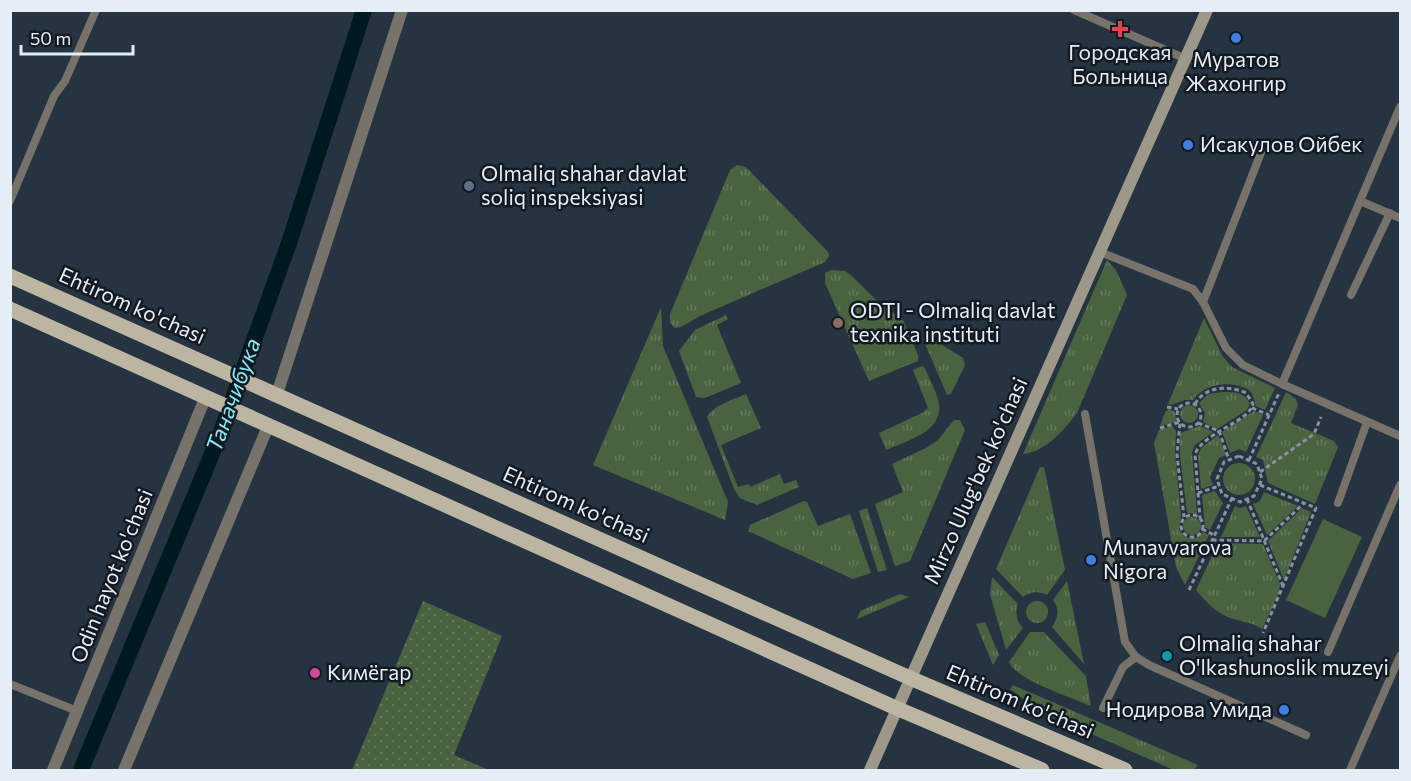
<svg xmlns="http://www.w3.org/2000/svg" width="1411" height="781" viewBox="0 0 1411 781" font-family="Commissioner,sans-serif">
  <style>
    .grass { fill: url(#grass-tufts) }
    .park { fill: url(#park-dots) }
    .pitch { fill: #496341 }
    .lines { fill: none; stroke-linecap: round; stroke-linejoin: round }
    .canal { stroke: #00191e; stroke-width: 16 }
    .path { stroke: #87929e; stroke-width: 3; stroke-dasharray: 4.5 3; stroke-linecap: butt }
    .lane { stroke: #77736a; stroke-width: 8 }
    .street { stroke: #77736a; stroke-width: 12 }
    .secondary { stroke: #9e988a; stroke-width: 12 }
    .primary { stroke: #bcb5a2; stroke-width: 15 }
    .health-dot { fill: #e0444e; stroke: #141a21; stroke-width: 2 }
    .shop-dot { fill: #3f7fe0; stroke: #141a21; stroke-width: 2 }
    .service-dot { fill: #5c6f8a; stroke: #141a21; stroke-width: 2 }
    .education-dot { fill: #8d6e63; stroke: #141a21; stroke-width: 2 }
    .culture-dot { fill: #0f9aa8; stroke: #141a21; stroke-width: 2 }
    .hotel-dot { fill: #d1479c; stroke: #141a21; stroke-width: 2 }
    .labels { text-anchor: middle; stroke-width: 5; stroke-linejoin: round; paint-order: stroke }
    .poi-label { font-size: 21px; fill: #e5edf7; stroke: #141a21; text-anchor: start }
    .street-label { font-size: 21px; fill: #e5edf7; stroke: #141a21 }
    .water-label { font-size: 22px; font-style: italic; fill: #87eafb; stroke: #141a21 }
  </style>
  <defs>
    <pattern id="grass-tufts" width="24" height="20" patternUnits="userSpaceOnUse" patternTransform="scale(1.5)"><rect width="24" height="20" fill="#496341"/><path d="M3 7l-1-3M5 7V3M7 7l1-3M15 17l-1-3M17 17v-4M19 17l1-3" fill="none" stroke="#637a5d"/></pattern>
    <pattern id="park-dots" width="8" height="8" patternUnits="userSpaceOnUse" patternTransform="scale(1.5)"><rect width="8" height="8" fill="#496341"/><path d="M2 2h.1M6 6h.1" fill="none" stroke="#637a5d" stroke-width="1.8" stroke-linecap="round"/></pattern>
  </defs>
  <rect width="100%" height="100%" fill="#263341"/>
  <g class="grass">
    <polygon points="737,165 746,167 828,252 829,256 825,262 700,316 681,327 675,328 670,323 670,314 730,170"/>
    <path d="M 1107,260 L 1116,270 L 1127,295 L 1077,413 C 1064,430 1045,452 1023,454 Z"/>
    <polygon points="831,270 845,271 852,276 878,302 903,320 918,355 918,361 869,381 825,283 825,273"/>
    <polygon points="661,307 663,346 728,502 725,520 593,465"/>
    <polygon points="726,315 728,319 717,325 741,383 705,398 696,397 679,351 695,330"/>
    <path d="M 1204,318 L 1223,357 L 1232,367 L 1275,388 L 1265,410 L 1256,406 C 1254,400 1253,392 1247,389 C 1230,380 1204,384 1193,400 L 1185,400 L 1171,405 L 1168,404 Z"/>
    <polygon points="928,336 963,358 965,365 951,394 947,395 923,339"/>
    <path d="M 922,366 L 925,368 C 929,379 937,392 939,404 C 943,432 906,441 886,450 L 879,433 L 924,412 L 928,408 L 913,370 Z"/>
    <path d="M 1223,392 C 1235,392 1245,392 1250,404 L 1247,410 L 1217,429 L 1203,422 L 1205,413 L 1199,403 L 1208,394 Z"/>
    <polygon points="1286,392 1296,399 1298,405 1291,423 1334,441 1338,447 1315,504 1268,483 1263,460 1256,457"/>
    <path d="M 746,394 L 761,428 L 721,445 L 738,487 L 749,484 L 750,487 L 780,474 L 784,484 L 796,480 L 799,487 L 757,505 L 740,498 L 734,489 L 707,417 C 715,404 733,400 746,394 Z"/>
    <circle cx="1189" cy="414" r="9"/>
    <polygon points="1169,409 1175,412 1176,422 1160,426 1165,412"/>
    <polygon points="1254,411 1263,415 1246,452 1239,449 1230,453 1222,432"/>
    <polygon points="954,420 960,420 965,430 910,561 895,566 875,504 903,492 892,464 926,448 938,440"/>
    <path d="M 1172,426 L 1176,431 L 1175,453 L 1181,516 L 1179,529 C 1184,540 1196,542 1203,532 L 1209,535 L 1185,585 L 1176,567 L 1154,443 L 1159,430 Z"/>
    <polygon points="1200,426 1213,432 1195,445 1192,452 1197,514 1187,513 1180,456 1180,433"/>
    <polygon points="1218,435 1226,455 1219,458 1210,477 1213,485 1201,489 1198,455 1201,448"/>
    <circle cx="1239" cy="479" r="16"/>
    <path d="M 1040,467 L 1044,467 L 1065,570 L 1047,595 C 1039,591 1031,591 1023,597 L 996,569 Z"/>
    <polygon points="1215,491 1223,503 1210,530 1205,527 1202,495"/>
    <polygon points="1264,492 1298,506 1267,535 1253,504 1260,501"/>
    <polygon points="804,501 807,502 818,526 850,514 871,573 853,579 748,531 750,525"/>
    <polygon points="1235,506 1240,508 1246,506 1260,537 1221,537"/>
    <polygon points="867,508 887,570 878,572 859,511"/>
    <polygon points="1302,508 1311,512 1284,580 1268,541"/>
    <circle cx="1192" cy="526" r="9"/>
    <path d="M 1218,543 L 1263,544 L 1280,584 L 1279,593 L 1262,629 C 1252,622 1242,622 1230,618 C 1215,612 1206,602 1196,590 Z"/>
    <path d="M 992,577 L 1018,604 C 1015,612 1016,621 1023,628 L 1006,650 L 990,594 Z"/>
    <path d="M 1067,581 L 1084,664 L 1052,627 C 1058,618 1060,609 1053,600 Z"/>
    <polygon points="900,594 909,597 857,619 860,611"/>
    <circle cx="1037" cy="612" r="11"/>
    <polygon points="985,622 999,655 993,665 976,624"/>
    <path d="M 1030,632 L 1044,632 L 1086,676 L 1091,706 C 1073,698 1016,680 1009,662 Z"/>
    <polygon points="1013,685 1198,765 1194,770 1174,770 1039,711 1010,689"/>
  </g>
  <polygon class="park" points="423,601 502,636 454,755 489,770 352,770"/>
  <polygon class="pitch" points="1323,519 1362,537 1325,618 1286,600"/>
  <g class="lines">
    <polyline class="canal" points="81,770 221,432 289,243 364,10"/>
    <g class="path">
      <circle cx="1189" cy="415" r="12"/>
      <path d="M 1195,404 C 1205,386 1229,385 1246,393 L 1253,404 C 1249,422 1204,432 1195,454 L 1200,518"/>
      <polyline points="1167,407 1178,409"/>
      <polyline points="1252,408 1269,415"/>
      <polyline points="1198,423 1219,431 1229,460"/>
      <polyline points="1160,428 1180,422 1177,455 1184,517"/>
      <polygon points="1239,456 1257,464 1262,479 1254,496 1240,502 1222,494 1217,479 1224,462"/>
      <polyline points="1249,460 1279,393"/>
      <polyline points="1260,472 1314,434 1321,417"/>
      <polyline points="1260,485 1316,508 1263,633"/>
      <polyline points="1198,493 1219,486"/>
      <polyline points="1247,499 1283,586"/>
      <circle cx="1192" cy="526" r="11"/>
      <polyline points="1202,529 1214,535"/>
      <polyline points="1212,540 1264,541 1304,503"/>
      <polyline points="1189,590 1232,498"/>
    </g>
    <g class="lane">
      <polyline points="1074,10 1186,59"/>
      <polyline points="10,201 54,96 65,81 96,10"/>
      <polyline points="1360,201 1400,218"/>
      <polyline points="1100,252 1193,289 1203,302 1226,348 1243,365 1282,384 1400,436"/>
      <polyline points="1351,295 1390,213"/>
      <polyline points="1203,302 1262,150"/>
      <polyline points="1282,384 1400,107"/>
      <polyline points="1085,414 1125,642 1136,657 1149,665 1306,735"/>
      <polyline points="1338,503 1367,422"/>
      <polyline points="1328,652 1400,485"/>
      <polyline points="10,684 77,711"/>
      <polyline points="1103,708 1123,667 1136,657"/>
      <polyline points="1350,770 1400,656"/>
    </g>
    <g class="street">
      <polyline points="277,394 402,10"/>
      <polyline points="53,770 206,396"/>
      <polyline points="124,770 269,424"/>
    </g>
    <polyline class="secondary" points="870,770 1207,10"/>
    <g class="primary">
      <polyline points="10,276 910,678 1125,770"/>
      <polyline points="10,309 896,708 1042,770"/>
    </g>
  </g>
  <path class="health-dot" d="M1117 20h6v6h6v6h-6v6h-6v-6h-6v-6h6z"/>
  <g class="shop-dot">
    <circle cx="1236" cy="38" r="6"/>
    <circle cx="1188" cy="145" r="6"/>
    <circle cx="1091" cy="560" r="6"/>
    <circle cx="1284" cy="710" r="6"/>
  </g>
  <circle class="service-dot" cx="469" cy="186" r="6"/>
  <circle class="education-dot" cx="838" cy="323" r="6"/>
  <circle class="culture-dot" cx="1167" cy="656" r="6"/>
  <circle class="hotel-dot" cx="315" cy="673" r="6"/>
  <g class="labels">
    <g class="poi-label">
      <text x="1120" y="60" text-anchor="middle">Городская<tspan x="1120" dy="24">Больница</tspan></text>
      <text x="1236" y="67" text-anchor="middle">Муратов<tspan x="1236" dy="24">Жахонгир</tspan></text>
      <text x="1200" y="152">Исакулов Ойбек</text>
      <text x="481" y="181">Olmaliq shahar davlat<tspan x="481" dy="24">soliq inspeksiyasi</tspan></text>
      <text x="850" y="318">ODTI - Olmaliq davlat<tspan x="850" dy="24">texnika instituti</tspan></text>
      <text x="1103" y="555">Munavvarova<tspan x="1103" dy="24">Nigora</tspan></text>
      <text x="1179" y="651">Olmaliq shahar<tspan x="1179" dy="24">O'lkashunoslik muzeyi</tspan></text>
      <text x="327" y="680">Кимёгар</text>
      <text x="1272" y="717" text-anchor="end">Нодирова Умида</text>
    </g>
    <g class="street-label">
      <text transform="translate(132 306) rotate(24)" y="7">Ehtirom ko'chasi</text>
      <text transform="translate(976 481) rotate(-66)" y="7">Mirzo Ulug'bek ko'chasi</text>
      <text transform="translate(576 505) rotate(24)" y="7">Ehtirom ko'chasi</text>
      <text transform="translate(112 576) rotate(-68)" y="7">Odin hayot ko'chasi</text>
      <text transform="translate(1020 702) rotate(23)" y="7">Ehtirom ko'chasi</text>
    </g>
    <g class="water-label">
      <text transform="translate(233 395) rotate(-70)" y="8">Таначибука</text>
    </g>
  </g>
  <rect width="1411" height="781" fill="none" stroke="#e5edf7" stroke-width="24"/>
  <path d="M21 45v9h112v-9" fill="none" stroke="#e5edf7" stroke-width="3"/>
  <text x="30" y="45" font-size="18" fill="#e5edf7" stroke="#141a21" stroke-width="4.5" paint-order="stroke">50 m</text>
</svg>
